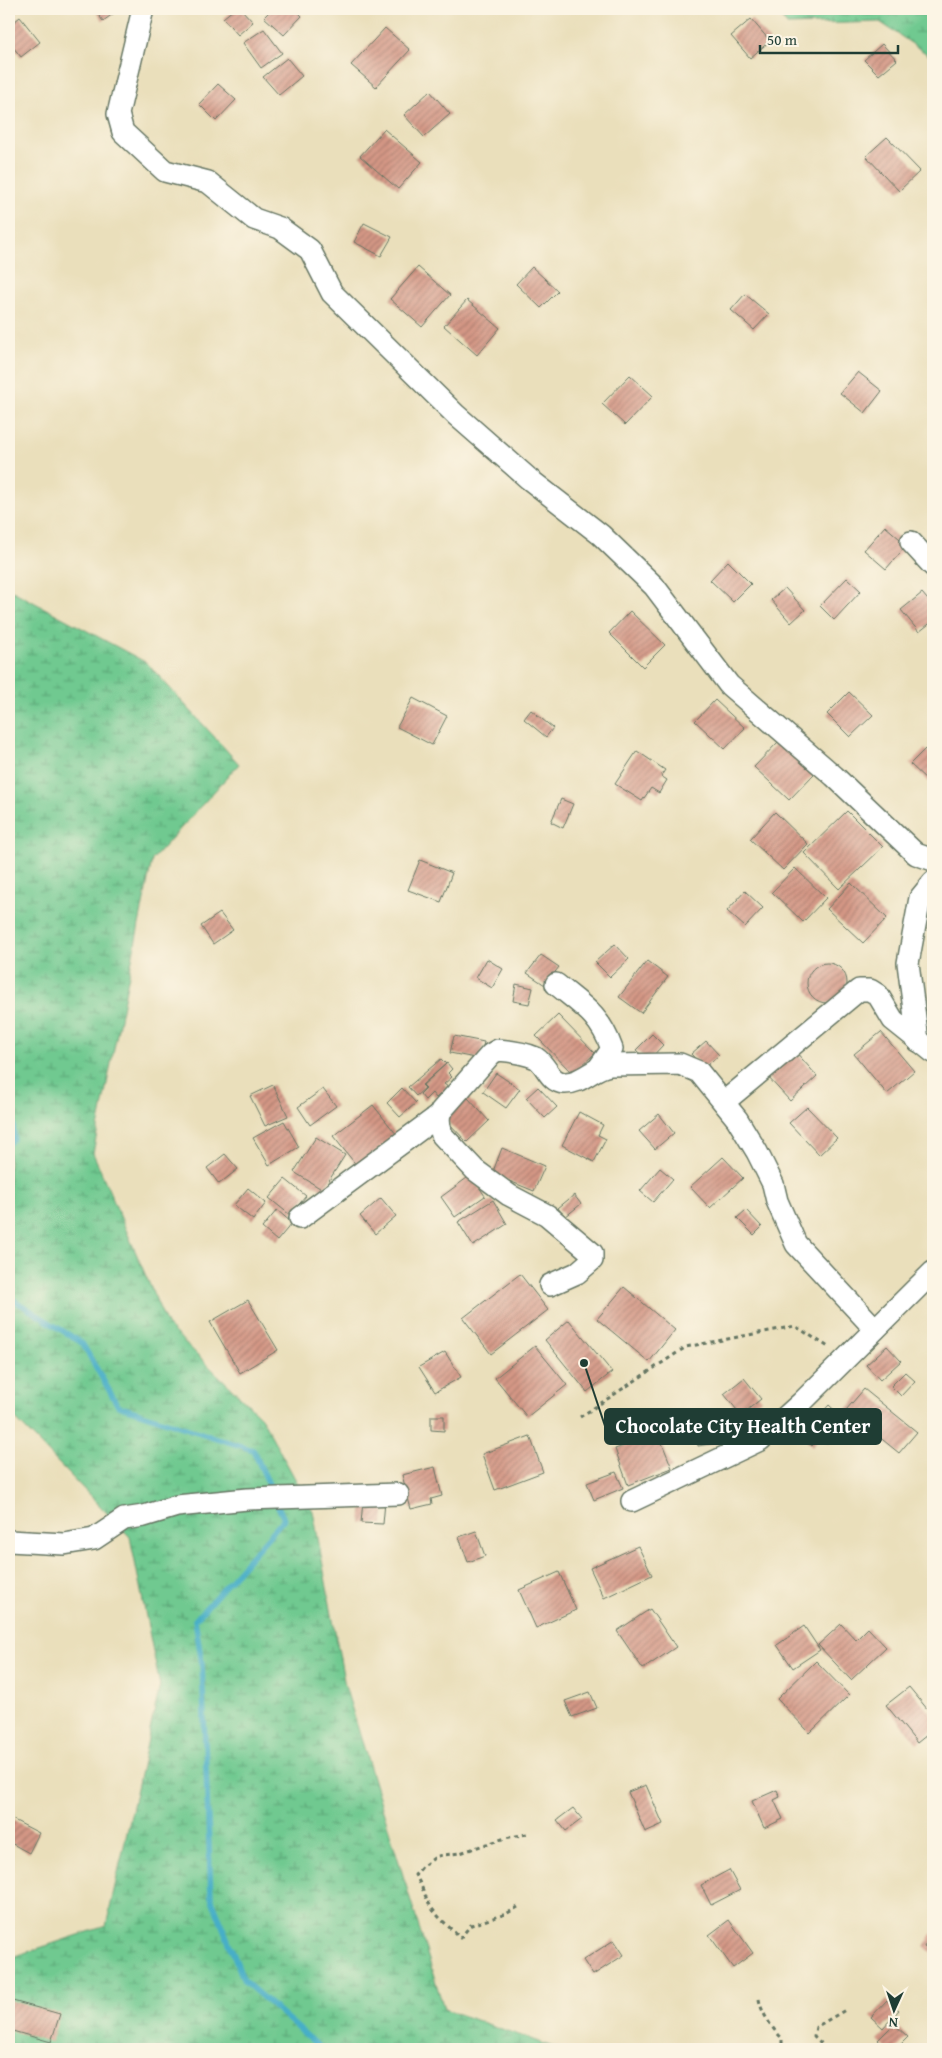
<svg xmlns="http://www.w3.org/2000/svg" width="942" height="2058" viewBox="0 0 942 2058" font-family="'Gentium Book Plus',serif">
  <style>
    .wetland { fill: url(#wetland-marsh); stroke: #478362 }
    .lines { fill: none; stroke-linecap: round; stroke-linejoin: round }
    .stream { stroke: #47aec7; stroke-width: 5.5 }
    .building { fill: url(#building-hatch) }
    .street-casing { stroke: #667663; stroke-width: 24 }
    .path { stroke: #667663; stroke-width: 3; stroke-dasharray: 4 4; stroke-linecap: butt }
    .street { stroke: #fff; stroke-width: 21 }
    .leader { fill: none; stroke: #1f3d34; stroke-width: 2 }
    .callout-dot { fill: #1f3d34; stroke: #fcf5e5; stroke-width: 2 }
    .callout { fill: #1f3d34; stroke: #1f3d34; stroke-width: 2 }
    .callout-label { font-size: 20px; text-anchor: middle; font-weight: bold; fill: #fff }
  </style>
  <defs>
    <pattern id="wetland-marsh" width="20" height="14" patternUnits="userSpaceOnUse" patternTransform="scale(1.25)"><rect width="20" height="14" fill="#6fc990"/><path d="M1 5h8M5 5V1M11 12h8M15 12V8" fill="none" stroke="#5ba476"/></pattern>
    <pattern id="building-hatch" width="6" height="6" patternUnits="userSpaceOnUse" patternTransform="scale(1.25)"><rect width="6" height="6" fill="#d49785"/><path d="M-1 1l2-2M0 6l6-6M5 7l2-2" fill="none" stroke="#ab7c6e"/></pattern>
  </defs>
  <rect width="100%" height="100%" fill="#fcf5e5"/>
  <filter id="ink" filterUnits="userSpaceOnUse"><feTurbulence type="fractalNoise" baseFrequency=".02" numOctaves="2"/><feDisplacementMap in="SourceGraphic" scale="10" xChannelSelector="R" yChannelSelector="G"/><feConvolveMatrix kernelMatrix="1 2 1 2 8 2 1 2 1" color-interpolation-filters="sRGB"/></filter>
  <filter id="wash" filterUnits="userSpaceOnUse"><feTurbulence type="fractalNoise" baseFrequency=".0096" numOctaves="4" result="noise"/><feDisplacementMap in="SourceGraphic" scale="20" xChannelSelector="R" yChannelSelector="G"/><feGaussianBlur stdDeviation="1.12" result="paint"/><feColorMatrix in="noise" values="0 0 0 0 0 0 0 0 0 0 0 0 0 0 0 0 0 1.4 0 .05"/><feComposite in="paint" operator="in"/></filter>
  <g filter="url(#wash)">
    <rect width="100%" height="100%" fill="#eadfbb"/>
    <g class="wetland">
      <polygon points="775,9 933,9 933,58 880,22 787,25"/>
      <polygon points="9,589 147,663 239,764 152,860 93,1153 167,1325 261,1417 313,1511 345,1686 444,2009 559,2049 9,2049 9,1958 106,1926 160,1686 130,1537 9,1412"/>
    </g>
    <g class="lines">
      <g class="stream">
        <polyline points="9,1056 14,1138 9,1143"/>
        <polyline points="9,1297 82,1343 118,1406 253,1450 273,1493"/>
        <polyline points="276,1502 284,1519 195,1620 202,1664 211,1897 244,1981 322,2049"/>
      </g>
    </g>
    <g id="blocks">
      <g class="building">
        <polygon points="94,9 120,9 103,21"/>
        <polygon points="234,9 241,9 253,22 238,35 223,18"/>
        <polygon points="272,9 295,9 302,16 284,35 264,17"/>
        <polygon points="20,17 40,42 21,57 9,42 9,26"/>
        <polygon points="751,19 770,41 750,58 731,36"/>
        <polygon points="385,28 410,50 376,87 351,65"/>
        <polygon points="264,29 282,53 261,68 243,43"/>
        <polygon points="882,44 897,60 879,75 864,60"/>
        <polygon points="287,58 302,76 279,95 263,77"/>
        <polygon points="218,84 236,100 216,121 199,104"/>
        <polygon points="430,91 450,114 424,137 404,115"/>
        <polygon points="384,129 422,162 398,189 360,156"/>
        <polygon points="887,137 920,171 899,191 866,156"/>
        <polygon points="364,223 392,237 381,256 354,242"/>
        <polygon points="418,267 450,295 422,327 390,299"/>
        <polygon points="532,267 558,291 541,308 516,284"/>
        <polygon points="745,294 769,314 754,330 731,310"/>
        <polygon points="467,300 500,328 477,355 444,326"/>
        <polygon points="858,372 882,391 865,413 840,393"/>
        <polygon points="630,375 653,396 625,425 602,404"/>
        <polygon points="885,526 907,545 886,569 864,550"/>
        <polygon points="728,561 751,584 733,602 710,580"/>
        <polygon points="847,578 861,591 834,620 820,606"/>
        <polygon points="785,588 805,610 791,623 771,600"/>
        <polygon points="922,593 933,606 933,621 919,632 901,610"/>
        <polygon points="630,611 665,645 643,667 609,633"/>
        <polygon points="849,692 873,715 850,737 827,714"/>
        <polygon points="413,698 447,716 432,745 397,727"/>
        <polygon points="715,700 745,728 725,749 695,721"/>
        <polygon points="531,710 553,728 546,737 524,719"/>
        <polygon points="779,741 814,774 789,800 754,767"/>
        <polygon points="925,749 933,757 933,777 929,782 910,764"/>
        <polygon points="637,751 665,770 661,776 667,780 659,793 651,788 642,801 615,784"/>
        <polygon points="561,799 573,804 563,828 551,822"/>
        <polygon points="847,811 883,847 839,889 804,853"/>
        <polygon points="775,812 808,844 783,870 750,839"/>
        <polygon points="420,860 452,873 441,902 408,890"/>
        <polygon points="795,868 826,898 803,922 772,892"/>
        <polygon points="851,883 887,918 863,943 827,909"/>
        <polygon points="745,891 763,908 745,927 727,911"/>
        <polygon points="220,913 233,930 213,944 201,926"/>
        <polygon points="615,944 629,959 610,977 595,962"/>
        <polygon points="541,955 559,967 545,985 527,973"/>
        <polygon points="487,959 503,969 492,988 476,978"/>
        <polygon points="647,961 668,977 641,1013 619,997"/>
        <circle cx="827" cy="983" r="20"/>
        <polygon points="516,984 533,988 529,1004 513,1001"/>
        <polygon points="558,1015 595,1053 573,1074 536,1036"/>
        <polygon points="881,1032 914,1071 887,1094 854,1054"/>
        <polygon points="652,1034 663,1045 648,1061 636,1050"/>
        <polygon points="454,1036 484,1042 480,1059 450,1053"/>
        <polygon points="706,1041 719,1055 704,1068 691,1054"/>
        <polygon points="795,1051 817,1076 790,1101 767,1076"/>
        <polygon points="441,1059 446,1064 422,1085 425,1088 416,1096 408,1087"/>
        <polygon points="447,1063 452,1069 448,1073 452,1077 444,1084 448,1087 436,1098 432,1093 425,1100 420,1094 426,1088 423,1085"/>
        <polygon points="496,1073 520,1089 506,1108 483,1092"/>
        <polygon points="273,1085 288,1116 265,1126 250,1096"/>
        <polygon points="538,1087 557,1107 545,1118 526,1098"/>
        <polygon points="402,1088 416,1103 400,1117 387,1103"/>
        <polygon points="323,1089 336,1106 310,1125 298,1107"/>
        <polygon points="468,1098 489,1121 467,1142 445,1119"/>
        <polygon points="373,1105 397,1135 357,1166 333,1136"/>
        <polygon points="807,1107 837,1138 819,1155 789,1123"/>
        <polygon points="579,1112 603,1125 598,1135 606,1139 594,1162 562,1145"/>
        <polygon points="659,1114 674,1133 655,1149 639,1131"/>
        <polygon points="284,1121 299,1147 269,1165 253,1138"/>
        <polygon points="316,1137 345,1155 323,1190 294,1172"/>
        <polygon points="502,1148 545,1166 534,1191 492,1174"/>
        <polygon points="225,1154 238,1169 219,1184 207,1168"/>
        <polygon points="723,1157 743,1178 710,1208 690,1187"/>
        <polygon points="660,1168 673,1179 653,1202 640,1191"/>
        <polygon points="471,1175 485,1196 455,1217 441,1197"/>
        <polygon points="285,1179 306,1196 290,1215 269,1198"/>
        <polygon points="248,1188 266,1203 253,1220 234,1205"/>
        <polygon points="574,1195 581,1204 565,1217 558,1208"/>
        <polygon points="381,1198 396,1216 375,1234 360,1216"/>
        <polygon points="493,1200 507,1224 473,1246 458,1222"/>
        <polygon points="277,1210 292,1223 277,1241 262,1228"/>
        <polygon points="746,1210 762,1227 754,1235 737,1218"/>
        <polygon points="520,1274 548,1310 491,1354 463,1318"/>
        <polygon points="624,1287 675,1330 649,1362 597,1319"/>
        <polygon points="248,1300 278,1350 240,1373 210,1322"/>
        <polygon points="569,1320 612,1372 587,1392 545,1340"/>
        <polygon points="535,1346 567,1385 527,1417 495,1378"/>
        <polygon points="887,1346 901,1361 880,1380 866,1365"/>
        <polygon points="445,1352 461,1377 435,1392 419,1367"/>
        <polygon points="905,1372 915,1381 901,1396 891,1386"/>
        <polygon points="744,1378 761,1399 741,1415 724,1394"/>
        <polygon points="864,1389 917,1432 899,1453 846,1410"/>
        <polygon points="829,1405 847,1422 828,1443 820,1437 812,1446 801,1436"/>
        <polygon points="431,1416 444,1416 444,1431 431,1430"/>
        <polygon points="718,1417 722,1442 698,1446 694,1421"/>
        <polygon points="658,1433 672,1468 628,1485 615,1449"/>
        <polygon points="530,1436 543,1472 495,1490 482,1454"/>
        <polygon points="435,1467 442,1496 431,1499 432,1504 411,1509 402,1475"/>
        <polygon points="616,1472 623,1488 594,1500 587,1483"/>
        <polygon points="363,1501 385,1502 383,1524 361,1523"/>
        <polygon points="476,1531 485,1556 468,1562 459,1537"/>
        <polygon points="638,1546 652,1575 604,1598 590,1568"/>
        <polygon points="559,1572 576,1610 536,1628 519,1590"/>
        <polygon points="650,1609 676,1647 643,1669 617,1631"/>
        <polygon points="841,1624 856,1640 868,1628 886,1647 851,1680 818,1645"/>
        <polygon points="804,1626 820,1650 793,1668 777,1645"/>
        <polygon points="816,1661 849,1695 810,1733 777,1699"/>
        <polygon points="909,1687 933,1716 933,1730 917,1743 886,1705"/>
        <polygon points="590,1692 597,1708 572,1717 565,1701"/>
        <polygon points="646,1785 663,1824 645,1832 628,1792"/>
        <polygon points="777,1790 780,1797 774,1800 783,1819 764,1828 752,1801"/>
        <polygon points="573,1808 582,1819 566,1831 557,1820"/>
        <polygon points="10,1818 39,1833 29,1853 9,1842"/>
        <polygon points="729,1870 740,1890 711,1905 701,1885"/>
        <polygon points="729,1920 753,1953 733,1968 709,1935"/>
        <polygon points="933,1932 933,1953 924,1947"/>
        <polygon points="614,1940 624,1955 593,1975 583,1960"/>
        <polygon points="9,2000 60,2014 51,2042 9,2030"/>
        <polygon points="887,2000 899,2010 883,2028 871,2017"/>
        <polygon points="894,2024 908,2037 896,2049 887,2049 878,2040"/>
      </g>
    </g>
  </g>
  <g filter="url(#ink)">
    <use href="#blocks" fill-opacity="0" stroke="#667663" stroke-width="1"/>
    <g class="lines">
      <g class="street-casing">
        <g id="street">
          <polyline points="143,9 118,114 123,132 165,171 208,182 254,219 280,228 310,250 332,293 456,415 529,479 601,535 654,586 729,685 834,776 916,854 933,860"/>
          <polyline points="911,542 933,566"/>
          <path d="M 556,984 C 583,1006 600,1015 612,1049 L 600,1066"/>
          <polyline points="918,1041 908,963 920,898 933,882"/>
          <polyline points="724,1102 859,990 870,990 878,995 893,1020 933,1052"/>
          <polyline points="300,1218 438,1116"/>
          <path d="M 550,1285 L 577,1273 L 592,1260 L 592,1253 L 547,1215 L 509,1195 L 475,1170 L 442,1135 C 440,1127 437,1119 441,1111 L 491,1054 L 498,1050 C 510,1051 525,1053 536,1058 C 547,1065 549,1082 564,1083 C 582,1084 593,1067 610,1065 L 680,1064 L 699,1072 L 737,1119 L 757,1152 L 773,1184 L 777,1201 L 796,1244 L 875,1329"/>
          <polyline points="632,1501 760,1440 801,1403 933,1272"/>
          <polyline points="9,1541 64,1544 94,1539 124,1519 144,1516 177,1506 247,1499 398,1494"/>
        </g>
      </g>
      <g class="path">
        <polyline points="580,1417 686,1347 795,1326 830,1348"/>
        <path d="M 518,1907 L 506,1914 L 471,1925 L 460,1938 C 450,1927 439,1919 431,1907 C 425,1897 422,1885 415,1875 L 423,1866 L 437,1856 L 460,1853 L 505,1838 L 527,1834"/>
        <path d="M 759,1999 C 761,2012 772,2029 782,2038 L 782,2049"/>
        <polyline points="827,2049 814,2036 816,2027 847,2009"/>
      </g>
      <use href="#street" class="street"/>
    </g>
  </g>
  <path class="leader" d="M584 1363L605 1426"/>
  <circle class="callout-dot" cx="584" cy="1363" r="5"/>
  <rect class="callout" x="605" y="1409" width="276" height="35" rx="5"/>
  <g class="callout-label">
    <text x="743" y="1433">Chocolate City Health Center</text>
  </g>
  <rect width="942" height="2058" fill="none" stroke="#fcf5e5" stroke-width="30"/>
  <g transform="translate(894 2010) rotate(183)" stroke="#fcf5e5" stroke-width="4" paint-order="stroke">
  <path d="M0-4L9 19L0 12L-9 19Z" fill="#1f3d34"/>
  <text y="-8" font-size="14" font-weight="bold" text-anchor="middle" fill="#1f3d34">N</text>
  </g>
  <path d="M760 45v8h138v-8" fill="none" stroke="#1f3d34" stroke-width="2.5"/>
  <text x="767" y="45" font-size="15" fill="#1f3d34" stroke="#fcf5e5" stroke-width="4" paint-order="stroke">50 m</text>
</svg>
